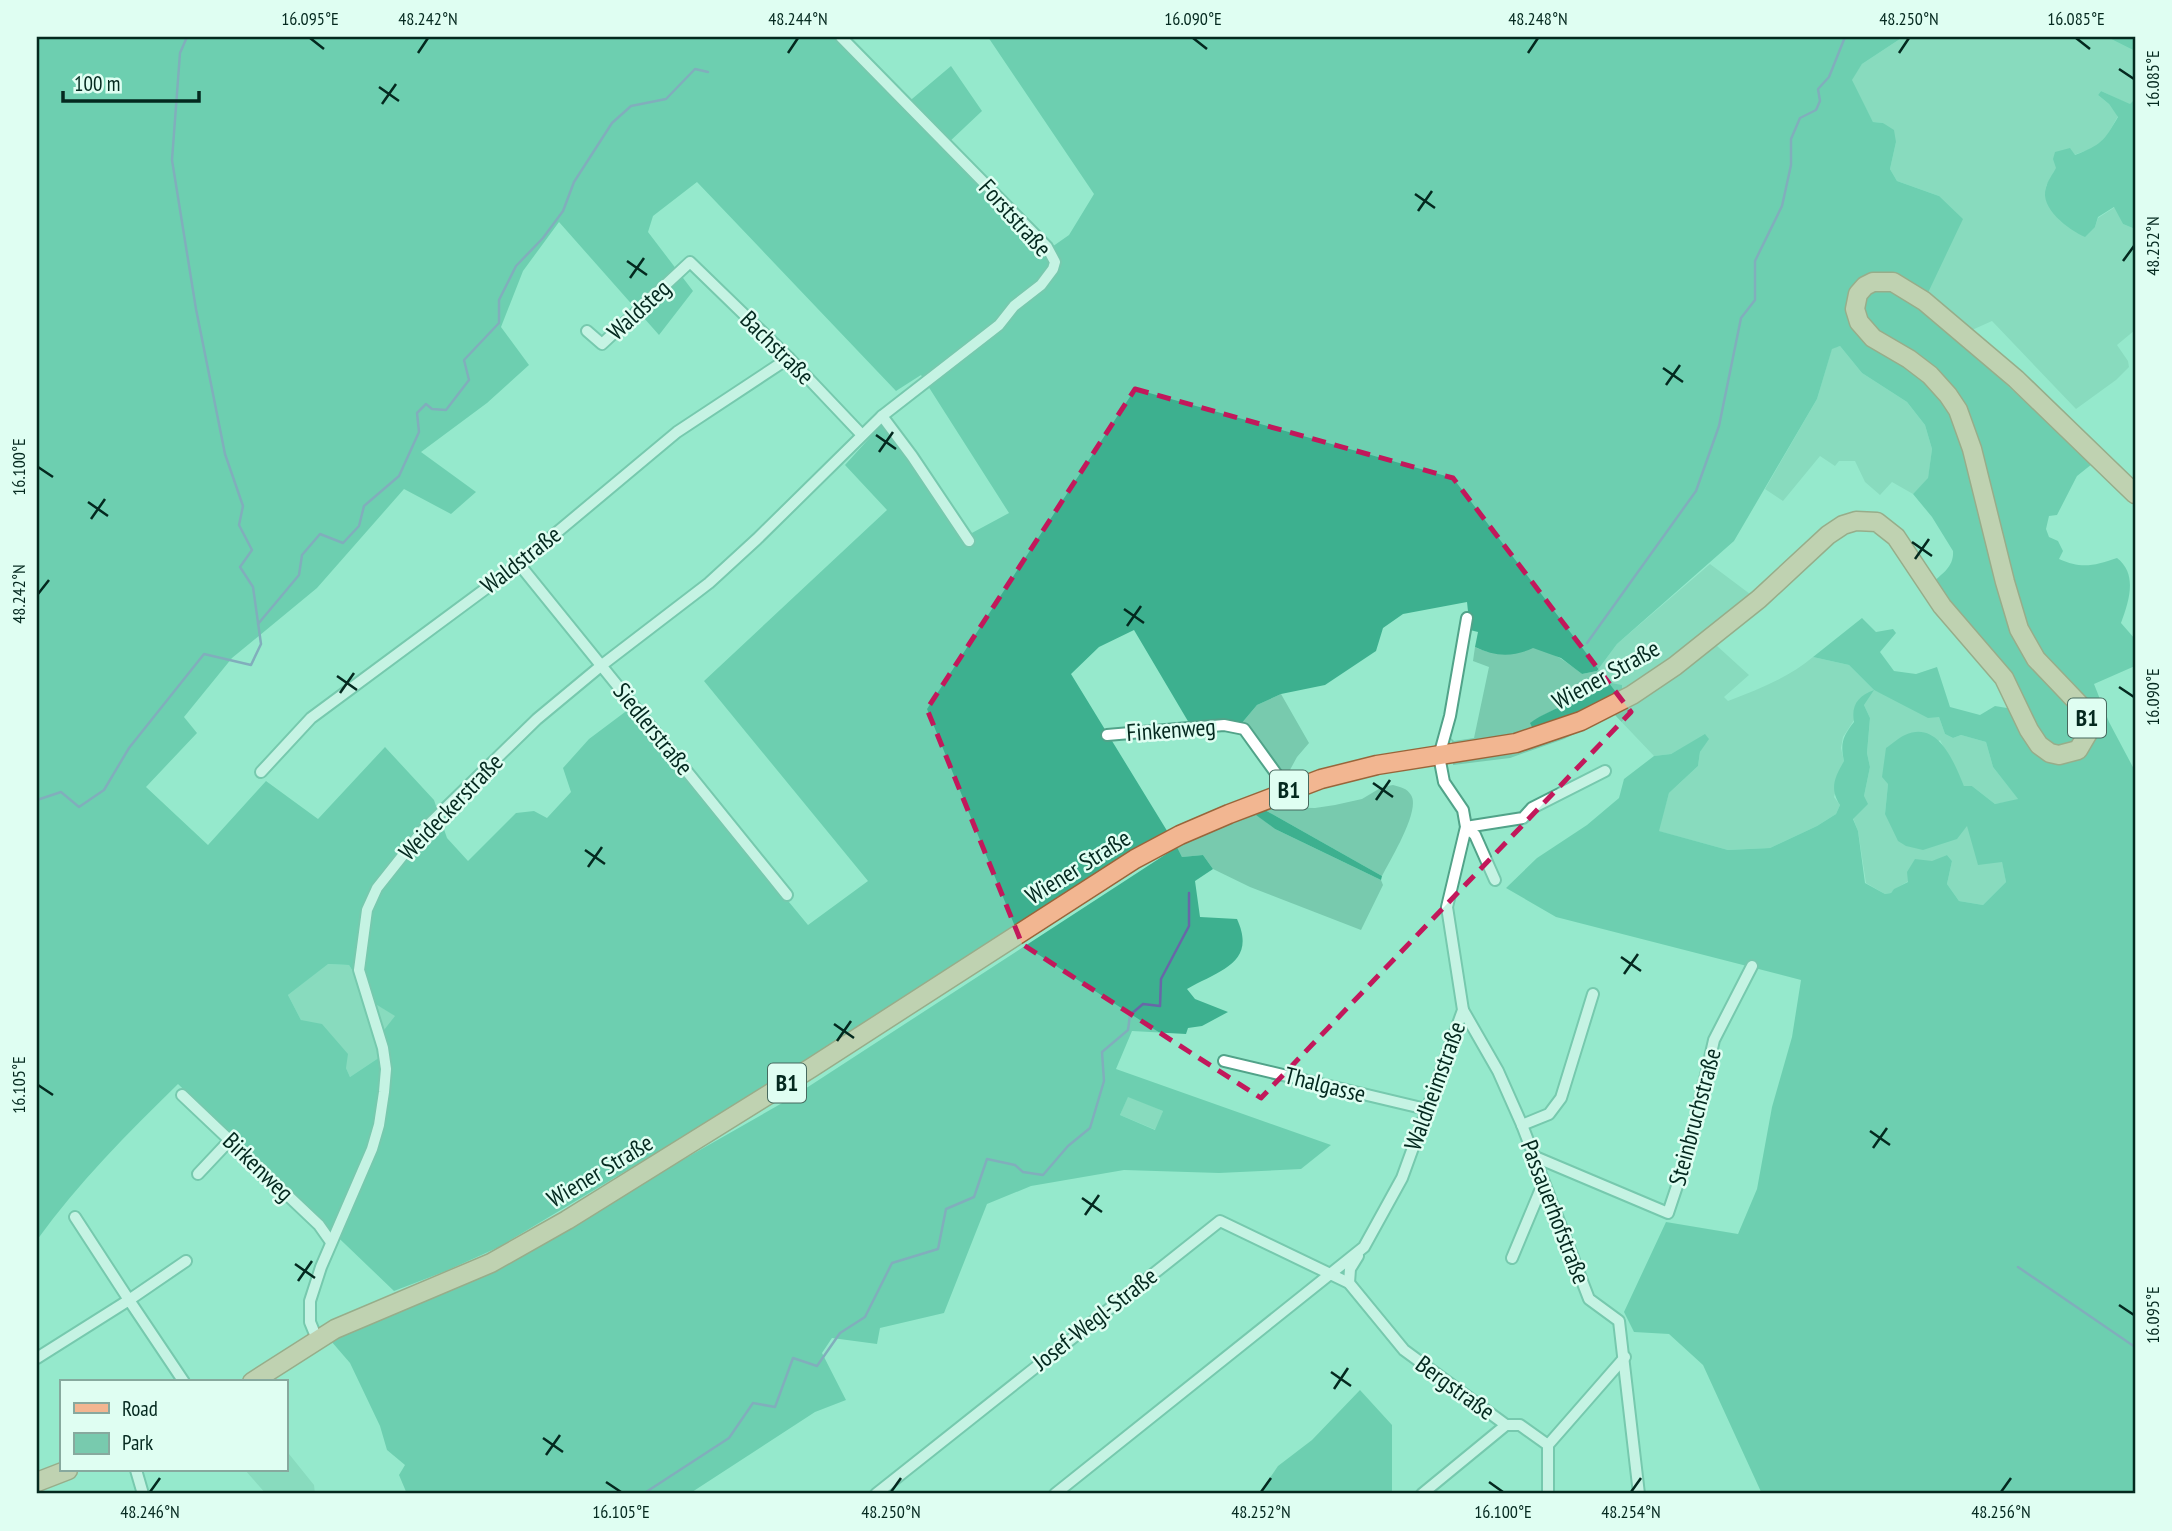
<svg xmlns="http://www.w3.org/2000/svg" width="2172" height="1531" viewBox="0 0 2172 1531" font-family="'PT Sans Narrow',sans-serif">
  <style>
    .green { fill: #78caae; fill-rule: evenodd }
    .forest { fill: #3db08f; fill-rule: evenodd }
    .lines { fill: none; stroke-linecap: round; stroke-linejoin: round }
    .stream { stroke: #6867a8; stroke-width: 2.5 }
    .street-casing { stroke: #51a389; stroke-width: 14 }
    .primary-casing { stroke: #99653a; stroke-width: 21 }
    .street { stroke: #fff; stroke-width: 10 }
    .primary { stroke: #f2b691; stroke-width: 18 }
    .marked { fill: none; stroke: #c2185b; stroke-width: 5; stroke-dasharray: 14 9; stroke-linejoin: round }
    .ticks { fill: none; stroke: #04291f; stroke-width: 2.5 }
    .labels { text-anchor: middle; stroke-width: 5; stroke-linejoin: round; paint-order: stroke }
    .shield { fill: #dffef2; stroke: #46695e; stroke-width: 2 }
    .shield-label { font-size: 23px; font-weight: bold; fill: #04291f }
    .street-label { font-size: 24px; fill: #04291f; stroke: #dffef2 }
    .neatline { fill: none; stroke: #04291f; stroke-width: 2.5 }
    .ticks-label { font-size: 18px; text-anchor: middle; fill: #04291f }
  </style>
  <rect width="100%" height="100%" fill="#96e9cc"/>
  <g class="green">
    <polygon points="1903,37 2107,37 2135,51 2135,99 2131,105 2101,91 2098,95 2109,104 2118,116 2108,134 2096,147 2074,155 2057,168 2046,186 2095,227 2098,218 2115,207 2123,224 2135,229 2135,330 2117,345 2128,361 2129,367 2116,380 2076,409 1992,321 1972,330 1926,297 1939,196 1897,181 1890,169 1896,142 1883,123 1873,122 1851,80 1862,64"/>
    <polygon points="1840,346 1862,373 1907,402 1925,425 1932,449 1928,479 1913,494 1892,482 1880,495 1865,482 1855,461 1839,461 1835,466 1820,456 1783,501 1765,489 1817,399 1832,348"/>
    <path d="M 1710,564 L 1754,597 L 1716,645 L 1749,675 L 1724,697 L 1728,701 C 1759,689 1788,678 1813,657 L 1849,665 L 1874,690 L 1939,717 L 1945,734 L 1953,738 L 1961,735 L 1986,742 L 1993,767 L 2019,800 L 1995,804 L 1972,786 L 1964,786 L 1940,740 L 1888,784 L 1885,814 L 1967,825 L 2002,861 L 2006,882 L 1983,905 L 1959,901 L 1947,884 L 1952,861 L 1947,855 C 1931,861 1923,871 1910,880 C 1903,885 1896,887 1891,893 L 1885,894 L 1866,883 L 1858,831 L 1853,818 L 1864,796 L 1870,767 L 1867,753 L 1870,718 L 1864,705 L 1873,691 L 1843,737 L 1841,748 L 1844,761 L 1834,797 L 1840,805 L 1836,814 L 1817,826 L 1770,848 L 1728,850 L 1658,831 L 1669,793 L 1698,766 L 1700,752 L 1708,739 L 1705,735 L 1671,754 L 1654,756 L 1614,714 L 1564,739 L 1510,758 L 1453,765 L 1454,746 L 1449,736 L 1454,741 L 1474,738 L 1489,667 L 1473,661 L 1475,647 C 1501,660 1511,645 1534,648 C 1553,651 1568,663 1582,674 L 1597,671 L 1617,644 ZM 1611,683 L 1566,720 L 1531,723 C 1556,705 1586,701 1611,683 Z"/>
    <polygon points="1281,694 1309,743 1297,757 1285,779 1241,724 1257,705"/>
    <path d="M 1393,785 C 1400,787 1407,788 1411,795 C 1421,810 1390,860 1382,876 L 1265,810 L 1257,815 L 1275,829 L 1381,880 L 1383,885 L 1361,930 L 1250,887 L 1213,869 L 1203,855 L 1182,857 L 1177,847 L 1260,807 L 1315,808 L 1335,805 L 1362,799 L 1382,787 Z"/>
    <polygon points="327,964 349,965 372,1002 396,1016 383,1055 350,1077 346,1068 301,1020 288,995"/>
    <polygon points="1128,1096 1163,1111 1156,1130 1120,1115"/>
    <polygon points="285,1449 314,1485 315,1494 266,1494 245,1470 285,1470"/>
  </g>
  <g class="forest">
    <path d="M 37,37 L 841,37 L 906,104 L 951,66 L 982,111 L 947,144 L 1049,249 L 1069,235 L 1094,194 L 988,37 L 1903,37 L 1862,64 L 1852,80 L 1873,122 L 1883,123 L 1894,130 L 1896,142 L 1890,169 L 1897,181 L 1939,196 L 1963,219 L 1926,297 L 1914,305 L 2003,381 L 2092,464 L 2077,476 L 2057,515 L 2049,516 L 2046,529 L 2049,537 L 2058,541 L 2063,551 L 2059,559 C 2081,569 2094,566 2117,558 C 2138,574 2129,601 2121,623 L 2135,639 L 2135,666 L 2094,684 L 2109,722 L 2135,771 L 2135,1494 L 1762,1494 L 1703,1365 L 1669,1334 L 1634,1332 L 1624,1312 L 1666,1222 L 1738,1234 L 1757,1189 L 1772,1107 L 1792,1037 L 1801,980 L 1556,917 L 1506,888 L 1537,858 L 1587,825 L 1619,798 L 1624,779 L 1654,756 L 1671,754 L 1705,734 L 1709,739 L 1700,752 L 1698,766 L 1669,793 L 1659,831 L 1728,850 L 1770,848 L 1817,826 L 1836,814 L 1840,805 C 1829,788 1835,777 1844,761 C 1840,743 1843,736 1854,722 C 1851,705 1858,696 1874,690 L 1849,665 L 1813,657 L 1862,618 L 1876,632 L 1893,629 L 1896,633 L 1880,652 L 1894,671 L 1916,674 L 1937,667 L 1950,707 L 1980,715 L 1995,706 L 2007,708 L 2013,705 L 1933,582 C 1943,573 1954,566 1953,551 L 1932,517 L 1913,494 L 1928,478 L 1932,449 L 1925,425 L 1907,402 L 1862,373 L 1840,346 L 1832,349 L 1817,399 L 1734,541 L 1617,644 L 1597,671 L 1582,674 L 1561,658 L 1533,648 C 1514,657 1495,657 1475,647 L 1478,632 L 1470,630 L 1467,602 L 1403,614 L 1383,628 L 1376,651 L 1325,685 L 1281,694 L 1257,705 L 1241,724 L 1192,728 L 1134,630 L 1099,647 L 1071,674 L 1169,834 L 765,1088 L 499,1247 L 446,1271 L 394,1291 L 178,1084 C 128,1133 78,1183 37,1240 ZM 697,182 L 896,391 L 921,375 L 1009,513 L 970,534 L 883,423 L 845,465 L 887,510 L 704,681 L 868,881 L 808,925 L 629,709 L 589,739 L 563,768 L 571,792 L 547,818 L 534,811 L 516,813 L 468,861 L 447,838 L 434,800 L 385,747 L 318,819 L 266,781 L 208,845 L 146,787 L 197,733 L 184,717 L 232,658 L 317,588 L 404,489 L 451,514 L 476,492 L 421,452 L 487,403 L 529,365 L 501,327 L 523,271 L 559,222 L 659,335 L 693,291 L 648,232 L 653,216 ZM 1874,690 L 1928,718 L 1939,717 L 1945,734 L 1953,738 L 1961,735 L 1986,742 L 1993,767 L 2018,799 L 1995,804 L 1972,786 L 1964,786 C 1954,762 1938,720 1905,735 C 1898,738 1892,744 1886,748 L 1882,777 L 1888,784 L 1885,814 L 1898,841 L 1906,846 L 1923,850 L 1957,839 L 1967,826 L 1978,865 L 2002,862 L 2006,882 L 1983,905 L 1959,901 L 1947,884 L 1952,861 L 1947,855 L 1932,861 L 1915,859 L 1907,872 L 1908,882 L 1894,889 L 1891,893 L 1885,894 L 1865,883 L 1858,831 L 1853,819 L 1868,804 L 1864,796 L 1870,767 L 1867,753 L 1870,718 L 1864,705 ZM 328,964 L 349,965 L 372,1002 L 395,1016 L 384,1030 L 383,1055 L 350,1077 L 346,1068 L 348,1054 L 322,1024 L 301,1020 L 288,995 Z"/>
    <polygon points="2107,37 2135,37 2135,51"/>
    <path d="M 2101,91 L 2130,104 L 2135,99 L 2135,229 L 2123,224 L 2114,207 L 2098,217 L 2095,227 L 2085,237 C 2069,230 2039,208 2046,188 C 2047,181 2053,174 2056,168 L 2053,159 L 2055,152 L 2070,148 L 2075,155 C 2101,145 2104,141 2118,117 L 2109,104 L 2098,95 Z"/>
    <path d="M 1611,683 L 1622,685 L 1622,689 C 1597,710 1564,721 1534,731 L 1530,723 C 1555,705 1586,701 1611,683 Z"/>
    <polygon points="1265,810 1382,876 1381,880 1275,829 1256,815"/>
    <path d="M 1177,847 L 1182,857 L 1203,855 L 1213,869 L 1195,881 L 1200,917 L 1237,919 C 1257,963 1220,970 1187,989 L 1195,999 L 1228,1012 L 1202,1026 L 1188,1028 L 1186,1034 L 1132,1031 L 1116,1069 L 1331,1145 L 1301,1169 L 1219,1173 L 1124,1170 L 1031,1186 L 987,1204 L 944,1313 L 880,1328 L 877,1344 L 832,1338 L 822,1353 L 846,1400 L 815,1412 L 689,1494 L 407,1494 L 399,1475 L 405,1465 L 387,1450 L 380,1426 L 350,1363 L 331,1341 L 484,1273 L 791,1098 ZM 1128,1097 L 1163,1111 L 1155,1130 L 1120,1115 Z"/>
    <polygon points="1360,1390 1392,1425 1392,1494 1259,1494 1278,1466 1312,1440"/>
  </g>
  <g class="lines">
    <g class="stream">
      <polyline points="258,624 299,575 302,555 320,534 343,543 359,526 364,506 399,476 419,432 417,413 426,404 432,409 446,410 469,380 464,360 499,323 499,300 516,266 543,238 563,211 574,182 612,123 631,106 666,99 695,69 708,72"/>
      <polyline points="1587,643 1696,491 1719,426 1741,318 1755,300 1755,261 1782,206 1791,165 1791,139 1800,118 1816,110 1820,101 1818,89 1829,77 1845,37"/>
      <polyline points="37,800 61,792 79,807 104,790 129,748 204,654 251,665 261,644 253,587 240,567 252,550 239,525 243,506 225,454 196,309 172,160 180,53 187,37"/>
      <polyline points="2018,1267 2135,1347"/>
      <polyline points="643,1494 729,1438 753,1403 775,1407 793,1358 817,1366 840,1333 865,1317 892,1263 938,1249 946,1209 974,1197 987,1159 1015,1165 1023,1172 1043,1175 1068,1146 1090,1128 1104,1081 1102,1052 1128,1030 1130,1015 1143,1004 1160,1006 1161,979 1189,926 1189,893"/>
    </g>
    <g class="street-casing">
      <g id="street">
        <polyline points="587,331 602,344 690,262 789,358 862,435"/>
        <polyline points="882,416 912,456 969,541"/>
        <polyline points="519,564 787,895"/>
        <polyline points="1107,735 1224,725 1244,729 1288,790"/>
        <polyline points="261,772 311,718 519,564 677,432 789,358"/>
        <polyline points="1466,827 1523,818 1532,808 1605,771"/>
        <polyline points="1466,827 1475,835 1495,880"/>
        <polyline points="1463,1010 1498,1071 1522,1125 1589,1299 1619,1321 1639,1494"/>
        <polyline points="1224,1061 1426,1109"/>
        <polyline points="182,1095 319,1225 331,1242"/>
        <polyline points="1522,1125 1549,1114 1561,1098 1593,994"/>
        <polyline points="1533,1156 1668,1213 1689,1150 1714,1040 1752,966"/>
        <polyline points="198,1174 230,1140"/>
        <polyline points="75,1217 129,1300 186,1261"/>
        <polyline points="1512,1258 1540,1191 1545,1189"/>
        <polyline points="1349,1283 1350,1269 1358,1256"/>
        <polyline points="317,1339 310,1322 310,1301 321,1267 372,1149 379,1125 384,1092 386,1069 383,1048 359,970 367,910 377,888 423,830 537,719 602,665 709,583 757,539 882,416 999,325 1014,306 1041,285 1053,269 1055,262 1047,247 841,37"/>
        <polyline points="37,1358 129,1300 184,1382"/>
        <polyline points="1506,1425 1520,1425 1548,1445"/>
        <polyline points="136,1470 143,1494"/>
        <polyline points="876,1494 1220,1221 1349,1283 1404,1350 1506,1425 1422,1494"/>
        <polyline points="1055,1494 1364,1247 1402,1178 1463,1010 1447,907 1466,827 1463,810 1444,782 1439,756 1450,716 1467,618"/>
        <polyline points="1548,1494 1548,1445 1625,1357"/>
      </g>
    </g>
    <g class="primary-casing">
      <g id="primary">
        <polyline points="252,1382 335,1329 491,1263 567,1220 811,1068 1135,859 1180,835 1229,814 1321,779 1377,765 1516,743 1581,721 1632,695 1675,666 1759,599 1828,535 1843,525 1856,521 1877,522 1896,537 1942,606 2004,678 2029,730 2039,745 2050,753 2059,755 2078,750 2088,733 2086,717 2079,704 2036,659 2019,629 2005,582 1972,449 1958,410 1948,395 1930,375 1909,359 1873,338 1859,322 1855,309 1858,294 1865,286 1873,282 1893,282 1924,301 2016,379 2135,494"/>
        <polyline points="37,1482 68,1470"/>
      </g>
    </g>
    <use href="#street" class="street"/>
    <use href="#primary" class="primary"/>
  </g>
  <path d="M0 0H2172V1531H0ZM 1135,389 L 1453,478 L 1631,712 L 1261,1098 L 1022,944 L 927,709 Z" fill="#96e9cc" fill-opacity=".55" fill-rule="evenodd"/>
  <path class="marked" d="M 1135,389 L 1453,478 L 1631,712 L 1261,1098 L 1022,944 L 927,709 Z"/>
  <path class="ticks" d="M 310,38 L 324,49M 1193,38 L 1207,49M 2076,38 L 2090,49M 418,53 L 428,38M 788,53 L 798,38M 1528,53 L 1538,38M 1899,53 L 1909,38M 2119,69 L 2134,79M 379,87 L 399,101M 382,104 L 396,84M 1415,194 L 1435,208M 1418,211 L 1432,191M 627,261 L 647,275M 2123,261 L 2134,246M 630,278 L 644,258M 1663,368 L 1683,382M 1666,385 L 1680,365M 876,435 L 896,449M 879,452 L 893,432M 38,467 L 53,477M 88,502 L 108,516M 91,519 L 105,499M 1912,542 L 1932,556M 1915,559 L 1929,539M 38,594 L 49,580M 1124,609 L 1144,623M 1127,626 L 1141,606M 337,676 L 357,690M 2119,687 L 2134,697M 340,693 L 354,673M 1373,783 L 1393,797M 1376,800 L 1390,780M 585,850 L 605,864M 588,867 L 602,847M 1621,957 L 1641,971M 1624,974 L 1638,954M 834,1024 L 854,1038M 837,1041 L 851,1021M 38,1085 L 53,1095M 1870,1131 L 1890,1145M 1873,1148 L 1887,1128M 1082,1198 L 1102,1212M 1085,1215 L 1099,1195M 295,1264 L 315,1278M 298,1281 L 312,1261M 2119,1305 L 2134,1315M 1331,1372 L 1351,1386M 1334,1389 L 1348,1368M 543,1438 L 563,1452M 546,1455 L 560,1435M 606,1482 L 621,1492M 1489,1482 L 1503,1492M 150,1492 L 160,1478M 891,1492 L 901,1478M 1261,1492 L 1271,1478M 1631,1492 L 1641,1478M 2001,1492 L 2011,1478"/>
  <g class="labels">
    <g class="shield">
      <rect x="2068" y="698.5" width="38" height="39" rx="5"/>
      <rect x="1270" y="770.5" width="38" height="39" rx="5"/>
      <rect x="768" y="1063.5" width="38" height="39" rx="5"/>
    </g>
    <g class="shield-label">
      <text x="2087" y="726">B1</text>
      <text x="1289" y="798">B1</text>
      <text x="787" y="1091">B1</text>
    </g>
    <g class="street-label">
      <text transform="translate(1015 218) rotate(48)" y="8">Forststraße</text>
      <text transform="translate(639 310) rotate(-43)" y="8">Waldsteg</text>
      <text transform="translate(777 348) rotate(45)" y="8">Bachstraße</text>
      <text transform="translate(521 560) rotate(-38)" y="8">Waldstraße</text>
      <text transform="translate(1606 675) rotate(-29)" y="8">Wiener Straße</text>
      <text transform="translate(653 729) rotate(51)" y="8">Siedlerstraße</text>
      <text transform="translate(1171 730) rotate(-4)" y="8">Finkenweg</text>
      <text transform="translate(451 807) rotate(-46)" y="8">Weideckerstraße</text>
      <text transform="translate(1078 867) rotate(-32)" y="8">Wiener Straße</text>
      <text transform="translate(1325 1085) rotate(14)" y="8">Thalgasse</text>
      <text transform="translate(1435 1086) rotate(-70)" y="8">Waldheimstraße</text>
      <text transform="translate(1695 1117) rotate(-75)" y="8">Steinbruchstraße</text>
      <text transform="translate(258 1167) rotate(44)" y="8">Birkenweg</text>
      <text transform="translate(600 1171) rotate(-31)" y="8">Wiener Straße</text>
      <text transform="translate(1555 1212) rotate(69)" y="8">Passauerhofstraße</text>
      <text transform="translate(1095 1319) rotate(-38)" y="8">Josef-Wegl-Straße</text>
      <text transform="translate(1455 1388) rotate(36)" y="8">Bergstraße</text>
    </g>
  </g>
  <rect width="2172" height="1531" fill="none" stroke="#dffef2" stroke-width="77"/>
  <rect x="60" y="1380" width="228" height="91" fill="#dffef2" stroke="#87a99e" stroke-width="2"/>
  <rect x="74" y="1403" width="35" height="10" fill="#f2b691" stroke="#87a99e" stroke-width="2"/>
  <text x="122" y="1416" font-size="21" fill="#04291f">Road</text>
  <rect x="74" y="1433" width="35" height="21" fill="#78caae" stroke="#87a99e" stroke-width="2"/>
  <text x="122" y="1450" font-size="21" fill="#04291f">Park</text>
  <path d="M63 91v10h136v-10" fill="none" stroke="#04291f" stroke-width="3.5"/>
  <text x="74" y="91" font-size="21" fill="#04291f" stroke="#dffef2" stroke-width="5" paint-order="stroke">100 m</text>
  <rect x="38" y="38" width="2096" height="1454" class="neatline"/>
  <g class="ticks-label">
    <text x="310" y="25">16.095°E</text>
    <text x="428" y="25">48.242°N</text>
    <text x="798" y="25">48.244°N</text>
    <text x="1193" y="25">16.090°E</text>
    <text x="1538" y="25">48.248°N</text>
    <text x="1909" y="25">48.250°N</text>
    <text x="2076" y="25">16.085°E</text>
    <text transform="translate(2153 79) rotate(-90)" y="6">16.085°E</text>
    <text transform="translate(2153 246) rotate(-90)" y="6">48.252°N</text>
    <text transform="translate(19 467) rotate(-90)" y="6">16.100°E</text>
    <text transform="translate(19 594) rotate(-90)" y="6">48.242°N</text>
    <text transform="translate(2153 697) rotate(-90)" y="6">16.090°E</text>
    <text transform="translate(19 1085) rotate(-90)" y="6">16.105°E</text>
    <text transform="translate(2153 1315) rotate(-90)" y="6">16.095°E</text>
    <text x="150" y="1518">48.246°N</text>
    <text x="621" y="1518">16.105°E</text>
    <text x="891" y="1518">48.250°N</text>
    <text x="1261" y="1518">48.252°N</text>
    <text x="1503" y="1518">16.100°E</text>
    <text x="1631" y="1518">48.254°N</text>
    <text x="2001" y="1518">48.256°N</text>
  </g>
</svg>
